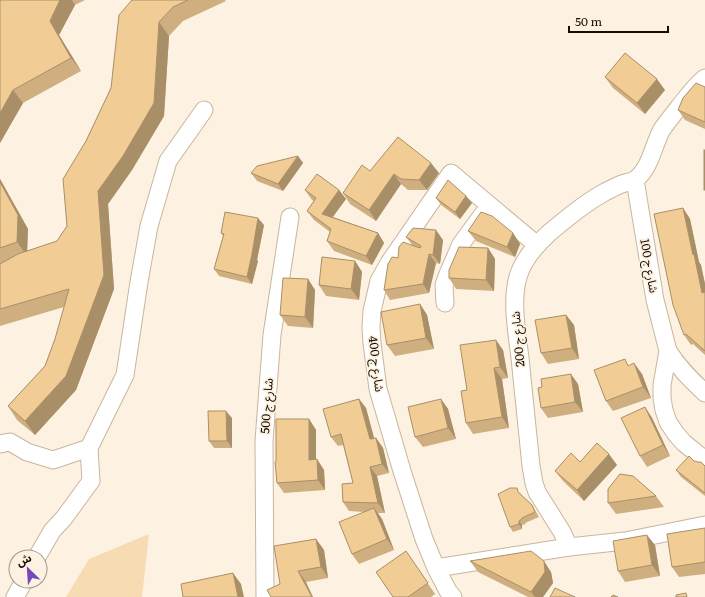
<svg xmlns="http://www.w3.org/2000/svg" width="705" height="597" viewBox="0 0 705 597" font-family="Literata,'Noto Sans Arabic',serif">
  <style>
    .green { fill: #f6dbb3 }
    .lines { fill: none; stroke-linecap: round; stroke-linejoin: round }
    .minor-casing { stroke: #c8b69d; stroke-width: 19 }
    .minor { stroke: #fff; stroke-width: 17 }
    .wall { fill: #cfaf80 }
    .shaded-wall { fill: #a98f68 }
    .building { fill: #f1cc95; stroke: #a98f68 }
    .labels { text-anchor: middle; stroke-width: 3.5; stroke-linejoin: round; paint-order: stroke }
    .street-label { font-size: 12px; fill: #150e06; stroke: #fdf2e2 }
  </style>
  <rect width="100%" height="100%" fill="#fdf2e2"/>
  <polygon class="green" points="149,534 142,597 66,597 89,559"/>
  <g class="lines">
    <g class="minor-casing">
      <g id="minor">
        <polyline points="635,180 655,300 668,351 662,385 662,398 664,410 668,422 676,434 684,443 705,460"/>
        <polyline points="445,303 444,285 448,274 461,244 483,214"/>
        <path d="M 668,351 C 679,368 690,379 705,393"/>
        <polyline points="0,444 10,442 27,452 53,460 89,448 125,375 139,282 149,226 168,161 204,110"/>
        <path d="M 569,547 L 562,532 L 537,492 L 534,483 L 531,466 C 527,430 524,394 520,358 C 517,333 511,301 518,277 C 523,259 536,245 549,233 C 567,218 585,203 605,192 C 611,189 616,186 622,184 C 626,182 632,182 636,179 C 650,168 653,147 661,131 C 666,123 673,115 679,107 C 687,97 695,86 705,78"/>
        <polyline points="37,557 52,531 64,518 91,481 89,448"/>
        <polyline points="436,568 569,547 625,541 705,525"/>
        <polyline points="15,597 24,581"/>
        <polyline points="265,597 264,441 272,335 290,217"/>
        <polyline points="453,597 448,591 436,568 424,539 402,471 378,389 372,343 371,327 372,311 379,281 389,263 451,173 537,245"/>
      </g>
    </g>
    <use href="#minor" class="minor"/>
  </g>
  <g class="wall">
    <polygon points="0,0 85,0 75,5 59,35 81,71 23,103 0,143"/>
    <polygon points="132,0 225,0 226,1 183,21 169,36 164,116 132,170 108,204 114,289 76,390 35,435 17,420 8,406 45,366 55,339 64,307 0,326 0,179 28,229 27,251 57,241 67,226 86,141 111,88"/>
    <polygon points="605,77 665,90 645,114 613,88"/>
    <polygon points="705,87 705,129 685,120 678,110"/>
    <polygon points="298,156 303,163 283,191 257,181 251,173"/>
    <polygon points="370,171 439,173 427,190 408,190 401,184 376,221 350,204 343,193"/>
    <polygon points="305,190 339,190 346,199 333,217 378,233 384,243 372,265 334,251 327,241 330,232 314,220 307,211 314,201 312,200"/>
    <polygon points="466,196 472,203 460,219 441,205 436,198"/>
    <polygon points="683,208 690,219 699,262 701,265 705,284 705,355 693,344 691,345 684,335"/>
    <polygon points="264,225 257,260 258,261 252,284 219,276 214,269 223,236 221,233"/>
    <polygon points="468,231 513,233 520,244 515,257 476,241"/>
    <polygon points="406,237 443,240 440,264 436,263 429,293 390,300 384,290 398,258 413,246"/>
    <polygon points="488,248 495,259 494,291 456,289 449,278"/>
    <polygon points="355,261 362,272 359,300 326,296 319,285"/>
    <polygon points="308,279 315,290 313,328 288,326 280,315"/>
    <polygon points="420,304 427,315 434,349 395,356 387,345"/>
    <polygon points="566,315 574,325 579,359 548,364 541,353"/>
    <polygon points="503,350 508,378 502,379 509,428 473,434 466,423 467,390"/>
    <polygon points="642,374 651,398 613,411 606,401"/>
    <polygon points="578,384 583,412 548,418 541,408"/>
    <polygon points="359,399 366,408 374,438 376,438 383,448 389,473 377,476 385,513 378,513 382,519 394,550 359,564 352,554 364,512 349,511 343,502 353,483 343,445 338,446 331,437"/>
    <polygon points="441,399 448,409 456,439 423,447 415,437"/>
    <polygon points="645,407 652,418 670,456 647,467 640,456"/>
    <polygon points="232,418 232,448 214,448 209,441"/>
    <polygon points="309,419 316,430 316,459 324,470 325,490 284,493 277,483 276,462"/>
    <polygon points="694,461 705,466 705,496 681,477 676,470"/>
    <polygon points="580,462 617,465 584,501 563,481 555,471"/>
    <polygon points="520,492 521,495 532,505 539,517 525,523 526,524 522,525 522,529 513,532 510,527"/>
    <polygon points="656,496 664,507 616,514 608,503"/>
    <polygon points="705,528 705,574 679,577 672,567"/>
    <polygon points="316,539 324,550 328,578 306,582 280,584"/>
    <polygon points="655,545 660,576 625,582 618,571"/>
    <polygon points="406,551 435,594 431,597 393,597"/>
    <polygon points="470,561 551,572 553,583 543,597 528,597 478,572"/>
  </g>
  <g class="shaded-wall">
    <polygon points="60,0 72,0 75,5 59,35 81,71 71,58 50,21"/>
    <polygon points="159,22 169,36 164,116 132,170 108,204 114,289 76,390 35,435 25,421 66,376 98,191"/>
    <polygon points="657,79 665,90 645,114 637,103"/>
    <polygon points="13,90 23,103 0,143 0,113"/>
    <polygon points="298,156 303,163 283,191 278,184"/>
    <polygon points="431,163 439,173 427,190 419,180"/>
    <polygon points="394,174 401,184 376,221 369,210"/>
    <polygon points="0,179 28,229 27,256 17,242 0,182"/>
    <polygon points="339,190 346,199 328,223 322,214"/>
    <polygon points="466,196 472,203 460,219 455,212"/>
    <polygon points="683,208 690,219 699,262 701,265 705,284 705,298 702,293 693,255"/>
    <polygon points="258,218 264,225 257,260 258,261 252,284 247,277"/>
    <polygon points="436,230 443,240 440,264 433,255"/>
    <polygon points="378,233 384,243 372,265 366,256"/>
    <polygon points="513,233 520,244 515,257 507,247"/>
    <polygon points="488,248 495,259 494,291 486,280"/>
    <polygon points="429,254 436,263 429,293 423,284"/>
    <polygon points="355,261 362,272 359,300 351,289"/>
    <polygon points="308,279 315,290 313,328 305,317"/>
    <polygon points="420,304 427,315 434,349 426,338"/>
    <polygon points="566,315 574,325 579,359 572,348"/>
    <polygon points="496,340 503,350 508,378 500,367"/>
    <polygon points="634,363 642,374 651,398 643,387"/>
    <polygon points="494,368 502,379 509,428 502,417"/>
    <polygon points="571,374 578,384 583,412 575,402"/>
    <polygon points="359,399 366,408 377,449 370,439"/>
    <polygon points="441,399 448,409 456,439 448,428"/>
    <polygon points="645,407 652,418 670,456 663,445"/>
    <polygon points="226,411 232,418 232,448 227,441"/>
    <polygon points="309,419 316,430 316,471 309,460"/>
    <polygon points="376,438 383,448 389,473 382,464"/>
    <polygon points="609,454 617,465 584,501 577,490"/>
    <polygon points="317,459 324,470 325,490 318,480"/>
    <polygon points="370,467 377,476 385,513 378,503"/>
    <polygon points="374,508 382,519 394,550 387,539"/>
    <polygon points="519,521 522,525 522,529 519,524"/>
    <polygon points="647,535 655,545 660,576 652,565"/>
    <polygon points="316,539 324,550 328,578 321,567"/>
    <polygon points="544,561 551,572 553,583 543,597 535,597 531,592"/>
    <polygon points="298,571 306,582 313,597 312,597"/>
    <polygon points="233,573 241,584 244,597 238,597"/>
  </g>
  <g class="building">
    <polygon points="0,0 60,0 50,21 71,58 13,90 0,113"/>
    <polygon points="132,0 188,0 173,7 159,22 154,103 123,156 98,191 104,275 66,376 25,421 8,406 45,366 55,339 69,289 0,309 0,264 18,254 57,241 67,226 63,179 86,141 111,88 119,15"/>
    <polygon points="625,53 657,79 637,103 605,77"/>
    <polygon points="696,83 705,87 705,122 678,110 683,98"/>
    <polygon points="398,137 431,163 419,180 401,179 394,174 369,210 343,193 362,165 370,171"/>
    <rect x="704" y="150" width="1" height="40"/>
    <polygon points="298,156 278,184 251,173 257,166"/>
    <polygon points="317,174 339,190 322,214 378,233 366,256 327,241 331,229 307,211 316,198 305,190"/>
    <polygon points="448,180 466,196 455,212 436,198"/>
    <polygon points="0,182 18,215 17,242 0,248"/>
    <polygon points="683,208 693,255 694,254 702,293 705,292 705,351 686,334 684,335 673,305 654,214"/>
    <polygon points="225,212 258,218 252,254 247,277 214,269 224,234 221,233"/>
    <polygon points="481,212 492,216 513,233 507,247 468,231"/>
    <polygon points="413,228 436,230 433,255 429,254 423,284 384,290 388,264 392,257 398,258 399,247 403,242 420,248 421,246 406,237"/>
    <polygon points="459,247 488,248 486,280 449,278 449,270"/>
    <polygon points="322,257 355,261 351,289 319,285"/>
    <polygon points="283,278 308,279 305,317 280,315"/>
    <polygon points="420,304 426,338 387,345 381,312"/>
    <polygon points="566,315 572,348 541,353 535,320"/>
    <polygon points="496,340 500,367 494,368 502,417 466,423 461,391 467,390 460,345"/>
    <polygon points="625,359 628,366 634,363 643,387 606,401 594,370"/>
    <polygon points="571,374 575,402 541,408 538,388 542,387 541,379"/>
    <polygon points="359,399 370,439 376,438 382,464 370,467 378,503 343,502 342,484 353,483 341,434 331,437 323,409"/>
    <polygon points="441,399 448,428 415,437 408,407"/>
    <polygon points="645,407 663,445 640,456 621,418"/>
    <polygon points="208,411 226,411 227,441 209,441"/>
    <polygon points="276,419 309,419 309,460 317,459 318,480 277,483 275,462 276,462"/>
    <polygon points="597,443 609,454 577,490 555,471 571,453 580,462"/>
    <polygon points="689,456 694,461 698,462 701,462 705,466 705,493 676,470"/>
    <polygon points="620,474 633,476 656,496 608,503 608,489"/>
    <polygon points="510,488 517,488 518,492 532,505 535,512 522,518 522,519 519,521 519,524 510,527 498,494"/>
    <polygon points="374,508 387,539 352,554 339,522"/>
    <polygon points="705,528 705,562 672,567 667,534"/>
    <polygon points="647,535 652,565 618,571 613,541"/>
    <polygon points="316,539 321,567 298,571 312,597 271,597 267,590 280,584 274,546"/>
    <polygon points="406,551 428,583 408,597 393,597 376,572"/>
    <polygon points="531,551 544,561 545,572 531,592 470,561"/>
    <polygon points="233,573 238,597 183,597 181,584"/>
    <polygon points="555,588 575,597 550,597"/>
    <polygon points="686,593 687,597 676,597 676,595"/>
    <polygon points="613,595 618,597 611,597"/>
  </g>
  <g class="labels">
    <g class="street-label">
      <text transform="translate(649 266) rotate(80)" y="4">شارع ج 100</text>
      <text transform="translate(518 339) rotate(-95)" y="4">شارع ج 200</text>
      <text transform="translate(376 364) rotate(83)" y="4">شارع ج 400</text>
      <text transform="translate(267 406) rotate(-86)" y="4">شارع ج 500</text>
    </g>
  </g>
  <g transform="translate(28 569) rotate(335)"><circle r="19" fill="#fdf2e2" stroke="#a0978a"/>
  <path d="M0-3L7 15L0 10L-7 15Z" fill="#7747be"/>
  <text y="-6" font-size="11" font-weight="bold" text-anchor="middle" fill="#150e06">ش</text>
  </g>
  <path d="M569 26v6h99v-6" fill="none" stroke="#150e06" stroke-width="2"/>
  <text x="575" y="26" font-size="12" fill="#150e06" stroke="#fdf2e2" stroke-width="3" paint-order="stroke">50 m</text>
</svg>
